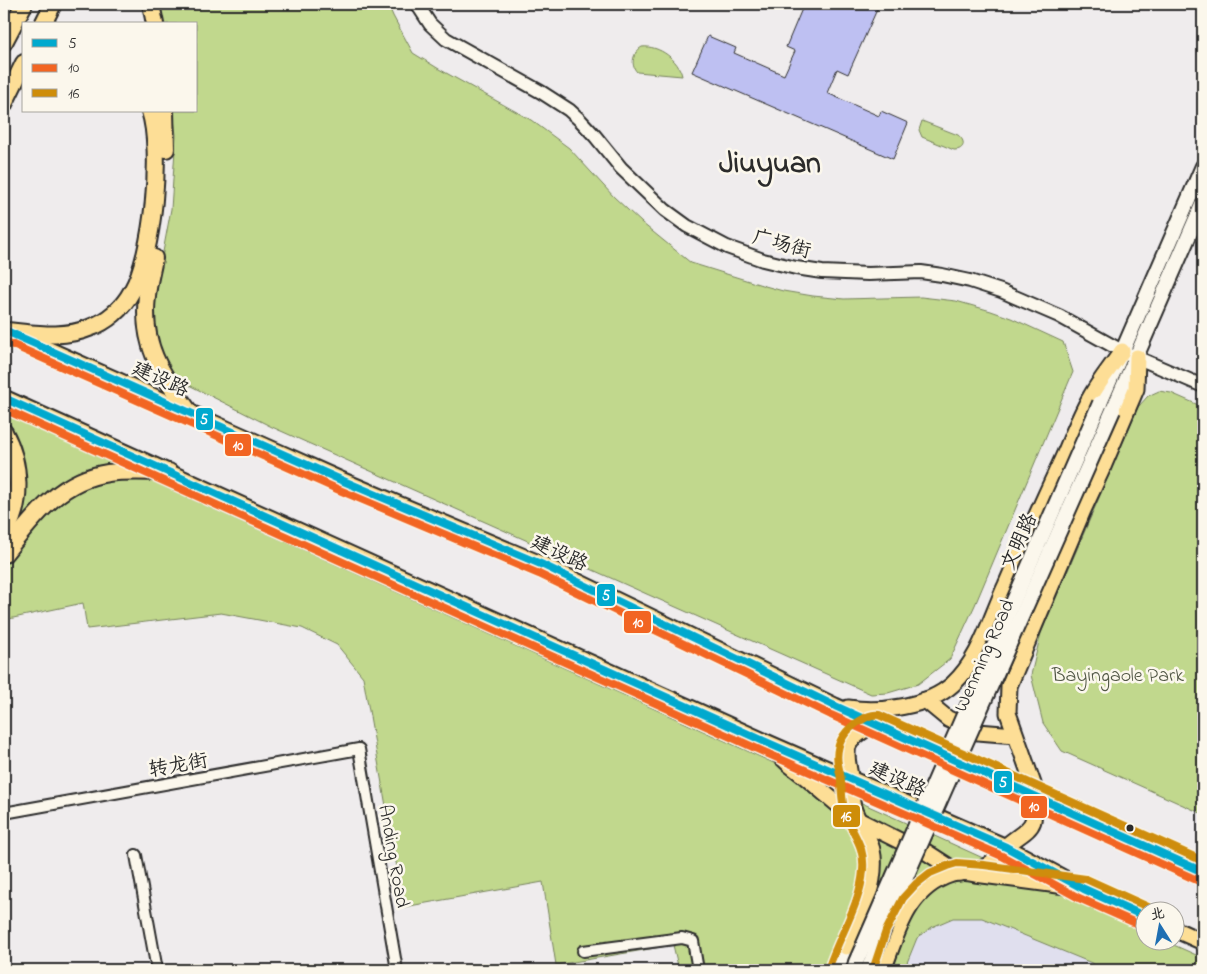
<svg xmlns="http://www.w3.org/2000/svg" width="1207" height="974" viewBox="0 0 1207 974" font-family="'Indie Flower','LXGW WenKai TC',sans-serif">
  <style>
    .built { fill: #e0dfee }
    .green { fill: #c1d88d; stroke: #76825c }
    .building { fill: #bec0f2; stroke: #2b2b2b }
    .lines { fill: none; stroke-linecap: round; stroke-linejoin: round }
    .minor-casing { stroke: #2b2b2b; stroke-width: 14 }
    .tertiary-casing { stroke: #2b2b2b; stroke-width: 16 }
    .secondary-casing { stroke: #2b2b2b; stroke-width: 18 }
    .primary-casing { stroke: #2b2b2b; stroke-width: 19 }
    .trunk-casing { stroke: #2b2b2b; stroke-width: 20 }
    .minor { stroke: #fbf7ec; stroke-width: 10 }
    .tertiary { stroke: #fbf7ec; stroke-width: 12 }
    .secondary { stroke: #fbf7ec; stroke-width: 14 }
    .primary { stroke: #fdde96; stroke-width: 15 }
    .trunk { stroke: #fdde96; stroke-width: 16 }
    .secondary-bridge-casing { stroke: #2b2b2b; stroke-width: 18; stroke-linecap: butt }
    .secondary-bridge { stroke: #fbf7ec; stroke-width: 14 }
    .bus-1-casing { stroke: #fbf7ec; stroke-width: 11 }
    .bus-2-casing { stroke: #fbf7ec; stroke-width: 11 }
    .bus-3-casing { stroke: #fbf7ec; stroke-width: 11 }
    .bus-1 { stroke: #00a9ce; stroke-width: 8 }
    .bus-2 { stroke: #f26522; stroke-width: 8 }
    .bus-3 { stroke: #ce8d09; stroke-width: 8 }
    .bus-dot { fill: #2b2b2b; stroke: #fbf7ec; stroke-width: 2 }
    .labels { text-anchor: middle; stroke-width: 5; stroke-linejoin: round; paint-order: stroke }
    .street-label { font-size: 20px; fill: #2b2b2b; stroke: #fbf7ec }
    .park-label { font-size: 20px; fill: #505644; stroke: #fbf7ec }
    .town-label { font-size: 30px; font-weight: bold; fill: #2b2b2b; stroke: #fbf7ec }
    .line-badge { stroke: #fbf7ec; stroke-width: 2 }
    .badge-label { font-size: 14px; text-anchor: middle; font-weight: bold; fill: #fff }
  </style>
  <rect width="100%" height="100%" fill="#efeced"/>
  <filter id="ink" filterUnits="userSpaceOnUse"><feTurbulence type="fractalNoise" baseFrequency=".02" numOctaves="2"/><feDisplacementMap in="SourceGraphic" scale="10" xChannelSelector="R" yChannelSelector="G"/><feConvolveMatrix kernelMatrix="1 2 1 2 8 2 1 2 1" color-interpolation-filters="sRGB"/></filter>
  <g filter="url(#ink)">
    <polygon class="built" points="953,918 982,918 1094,964 1091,970 904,970 917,938 932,927"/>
    <g class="green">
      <polygon points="160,4 388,4 393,16 413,53 439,69 531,120 569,148 614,197 642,223 691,263 765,286 783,291 813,296 844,299 921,297 956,301 991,311 1011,318 1063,342 1073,372 975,605 950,659 918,684 888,693 871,694 272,427 179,380 161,357 154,325 155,295 171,209 176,135 173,111 196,111 196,24 163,24"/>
      <path d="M 642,47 C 659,45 679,60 682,76 L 637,72 C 630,65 633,52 642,47 Z"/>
      <path d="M 922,121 L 958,135 C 966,141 965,150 954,150 L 922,137 L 919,130 Z"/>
      <polygon points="1159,391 1171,393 1203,407 1203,814 1062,751 1043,723 1031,675 1041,633 1138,407 1148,396"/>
      <polygon points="4,414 1144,931 1144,942 1167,942 1203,958 1203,970 1091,970 1094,964 982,918 953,918 932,927 917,938 904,970 679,970 673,945 556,965 543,882 404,907 363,677 337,645 302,628 221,613 87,629 83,603 4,620"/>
    </g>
    <polygon class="building" points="804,4 876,4 879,5 848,74 837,69 827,93 879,116 881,111 908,123 893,159 692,72 708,36 736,48 734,53 784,75 795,51 786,47"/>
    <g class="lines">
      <g class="minor-casing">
        <g id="minor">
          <polyline points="4,813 359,749 397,970"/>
          <polyline points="136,855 157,970"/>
          <polyline points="583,951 682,938 693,941 698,970"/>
        </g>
      </g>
      <g class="tertiary-casing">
        <g id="tertiary">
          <polyline points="417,4 430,24 446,39 541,92 569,110 581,121 595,136 621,168 665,210 687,226 727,247 763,260 796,268 822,272 868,274 921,272 942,275 970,281 1001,291 1059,316 1122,351 1203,386"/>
          <polyline points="838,970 846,947"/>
        </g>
      </g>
      <g class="secondary-casing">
        <g id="secondary">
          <polyline points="1100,403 1203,166"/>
          <polyline points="1113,410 1203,203"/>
        </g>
      </g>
      <g class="primary-casing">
        <g id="primary">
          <polyline points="11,333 341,480 543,565 835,706 1203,872"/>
          <polyline points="4,398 768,743 1006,847 1084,889 1144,916"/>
          <polyline points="925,700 948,719 978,732 1015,735"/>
          <path d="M 848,708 C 880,713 928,707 953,684 C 981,658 990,619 1006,585 C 1024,543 1043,501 1062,460 C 1071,440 1079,417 1090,398 C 1099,381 1112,366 1122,351"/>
          <path d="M 773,749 L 789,764 L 803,775 L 854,818 L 902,842 L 923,850 L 959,873 C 971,871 983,871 992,862 C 997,858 1001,852 1005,847 C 1028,827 1042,829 1028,794"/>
          <polyline points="1038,798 1008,713 1009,686 1083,510 1102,469 1136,389 1137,357"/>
          <polyline points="1174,929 1203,942"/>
          <path d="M 846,947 C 859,919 876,889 873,856 C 871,836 858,825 853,807 C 850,797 852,787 850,777 C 849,767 845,756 848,746 C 853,733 871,729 879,718"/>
          <path d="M 886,962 C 898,929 909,892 944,877 C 949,875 954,873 959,873 C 964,872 970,873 975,874 L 1073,887"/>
        </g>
      </g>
      <g class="trunk-casing">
        <g id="trunk">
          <polyline points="151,4 155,24"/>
          <polyline points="43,24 53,4"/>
          <polyline points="4,42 24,4"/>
          <polyline points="4,104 24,63"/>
          <polyline points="165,111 166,149"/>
          <path d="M 154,258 C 152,270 148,283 147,296 C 141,347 162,374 190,413"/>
          <path d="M 6,331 C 33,333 63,339 89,328 C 107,322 123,308 132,291 C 153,255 163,151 150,111"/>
          <path d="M 4,432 C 21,463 23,505 4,534"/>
          <path d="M 4,554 C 33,518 59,480 108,473 C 128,470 149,472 169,472"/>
        </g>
      </g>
      <use href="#minor" class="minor"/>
      <use href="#tertiary" class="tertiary"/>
      <use href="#secondary" class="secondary"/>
      <use href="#primary" class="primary"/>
      <use href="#trunk" class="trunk"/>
      <g class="secondary-bridge-casing">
        <g id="secondary-bridge">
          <polyline points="854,970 856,962 864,944 1100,403"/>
          <polyline points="868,970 887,921 913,861 1113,410"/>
        </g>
      </g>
      <use href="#secondary-bridge" class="secondary-bridge"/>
      <g class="bus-1-casing">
        <g id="bus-1">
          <polyline points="4,330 341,480 543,565 835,706 1203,872"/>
          <polyline points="4,398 768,743 1006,847 1084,889 1144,916"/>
        </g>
      </g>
      <g class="bus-2-casing">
        <g id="bus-2">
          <polyline points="4,341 337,489 539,574 831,715 1199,881"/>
          <polyline points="4,409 764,752 1002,856 1079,898 1140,925"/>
        </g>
      </g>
      <g class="bus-3-casing">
        <g id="bus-3">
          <path d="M 829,967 C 839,936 861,903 863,870 C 865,846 854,837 846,816 C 842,805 842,794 841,782 C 841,776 839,770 838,764 C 835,747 842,734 855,724 C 862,720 870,713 879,715 L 1203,861"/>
          <polyline points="874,967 886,931 903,898 916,884 930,873 947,866 957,863 984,865 1086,879 1148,907"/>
        </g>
      </g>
      <use href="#bus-1" class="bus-1"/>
      <use href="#bus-2" class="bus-2"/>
      <use href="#bus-3" class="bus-3"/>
    </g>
  </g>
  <circle class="bus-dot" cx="1130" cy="828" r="4.5"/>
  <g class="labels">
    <g class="street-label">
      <text transform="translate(782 243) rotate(15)" y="7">广场街</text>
      <text transform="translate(161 378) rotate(24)" y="7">建设路</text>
      <text transform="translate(1018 541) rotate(-66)" y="7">文明路</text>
      <text transform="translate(560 552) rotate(25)" y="7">建设路</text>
      <text transform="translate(983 655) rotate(-66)" y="7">Wenming Road</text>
      <text transform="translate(178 764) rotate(-10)" y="7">转龙街</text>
      <text transform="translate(898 778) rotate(24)" y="7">建设路</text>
      <text transform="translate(395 856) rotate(80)" y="7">Anding Road</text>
    </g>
    <g class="park-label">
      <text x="1118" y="681">Bayingaole Park</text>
    </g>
    <g class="town-label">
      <text x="770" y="172">Jiuyuan</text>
    </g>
  </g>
  <g class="line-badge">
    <rect x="195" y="407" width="19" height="24" rx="5" fill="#00a9ce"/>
    <rect x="224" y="433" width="28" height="24" rx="5" fill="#f26522"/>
    <rect x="596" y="583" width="20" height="24" rx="5" fill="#00a9ce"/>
    <rect x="623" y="610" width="29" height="24" rx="5" fill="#f26522"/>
    <rect x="993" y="770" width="20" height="24" rx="5" fill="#00a9ce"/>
    <rect x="1020" y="795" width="28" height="24" rx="5" fill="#f26522"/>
    <rect x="832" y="804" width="29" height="24" rx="5" fill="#ce8d09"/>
  </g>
  <g class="badge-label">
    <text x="204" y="424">5</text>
    <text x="238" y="450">10</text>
    <text x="606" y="600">5</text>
    <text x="638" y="627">10</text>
    <text x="1003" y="787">5</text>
    <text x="1034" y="811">10</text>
    <text x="846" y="821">16</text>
  </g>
  <rect width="1207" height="974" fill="none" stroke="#fbf7ec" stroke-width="20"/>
  <rect x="10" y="10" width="1187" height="954" fill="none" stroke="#2b2b2b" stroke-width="2" filter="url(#ink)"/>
  <rect x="22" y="22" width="175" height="90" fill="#fbf7ec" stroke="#a8a59f"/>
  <rect x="32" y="39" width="25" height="8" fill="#00a9ce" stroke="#a8a59f"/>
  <text x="68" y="48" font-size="15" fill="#2b2b2b">5</text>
  <rect x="32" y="64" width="25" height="8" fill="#f26522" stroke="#a8a59f"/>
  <text x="68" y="72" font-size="15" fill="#2b2b2b">10</text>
  <rect x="32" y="89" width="25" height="8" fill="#ce8d09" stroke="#a8a59f"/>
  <text x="68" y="98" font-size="15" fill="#2b2b2b">16</text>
  <g transform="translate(1160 926) rotate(349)"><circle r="24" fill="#fbf7ec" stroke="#a8a59f"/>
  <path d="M0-4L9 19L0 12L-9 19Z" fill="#1f6fb2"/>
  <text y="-8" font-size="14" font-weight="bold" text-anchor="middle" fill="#2b2b2b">北</text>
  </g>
</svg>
